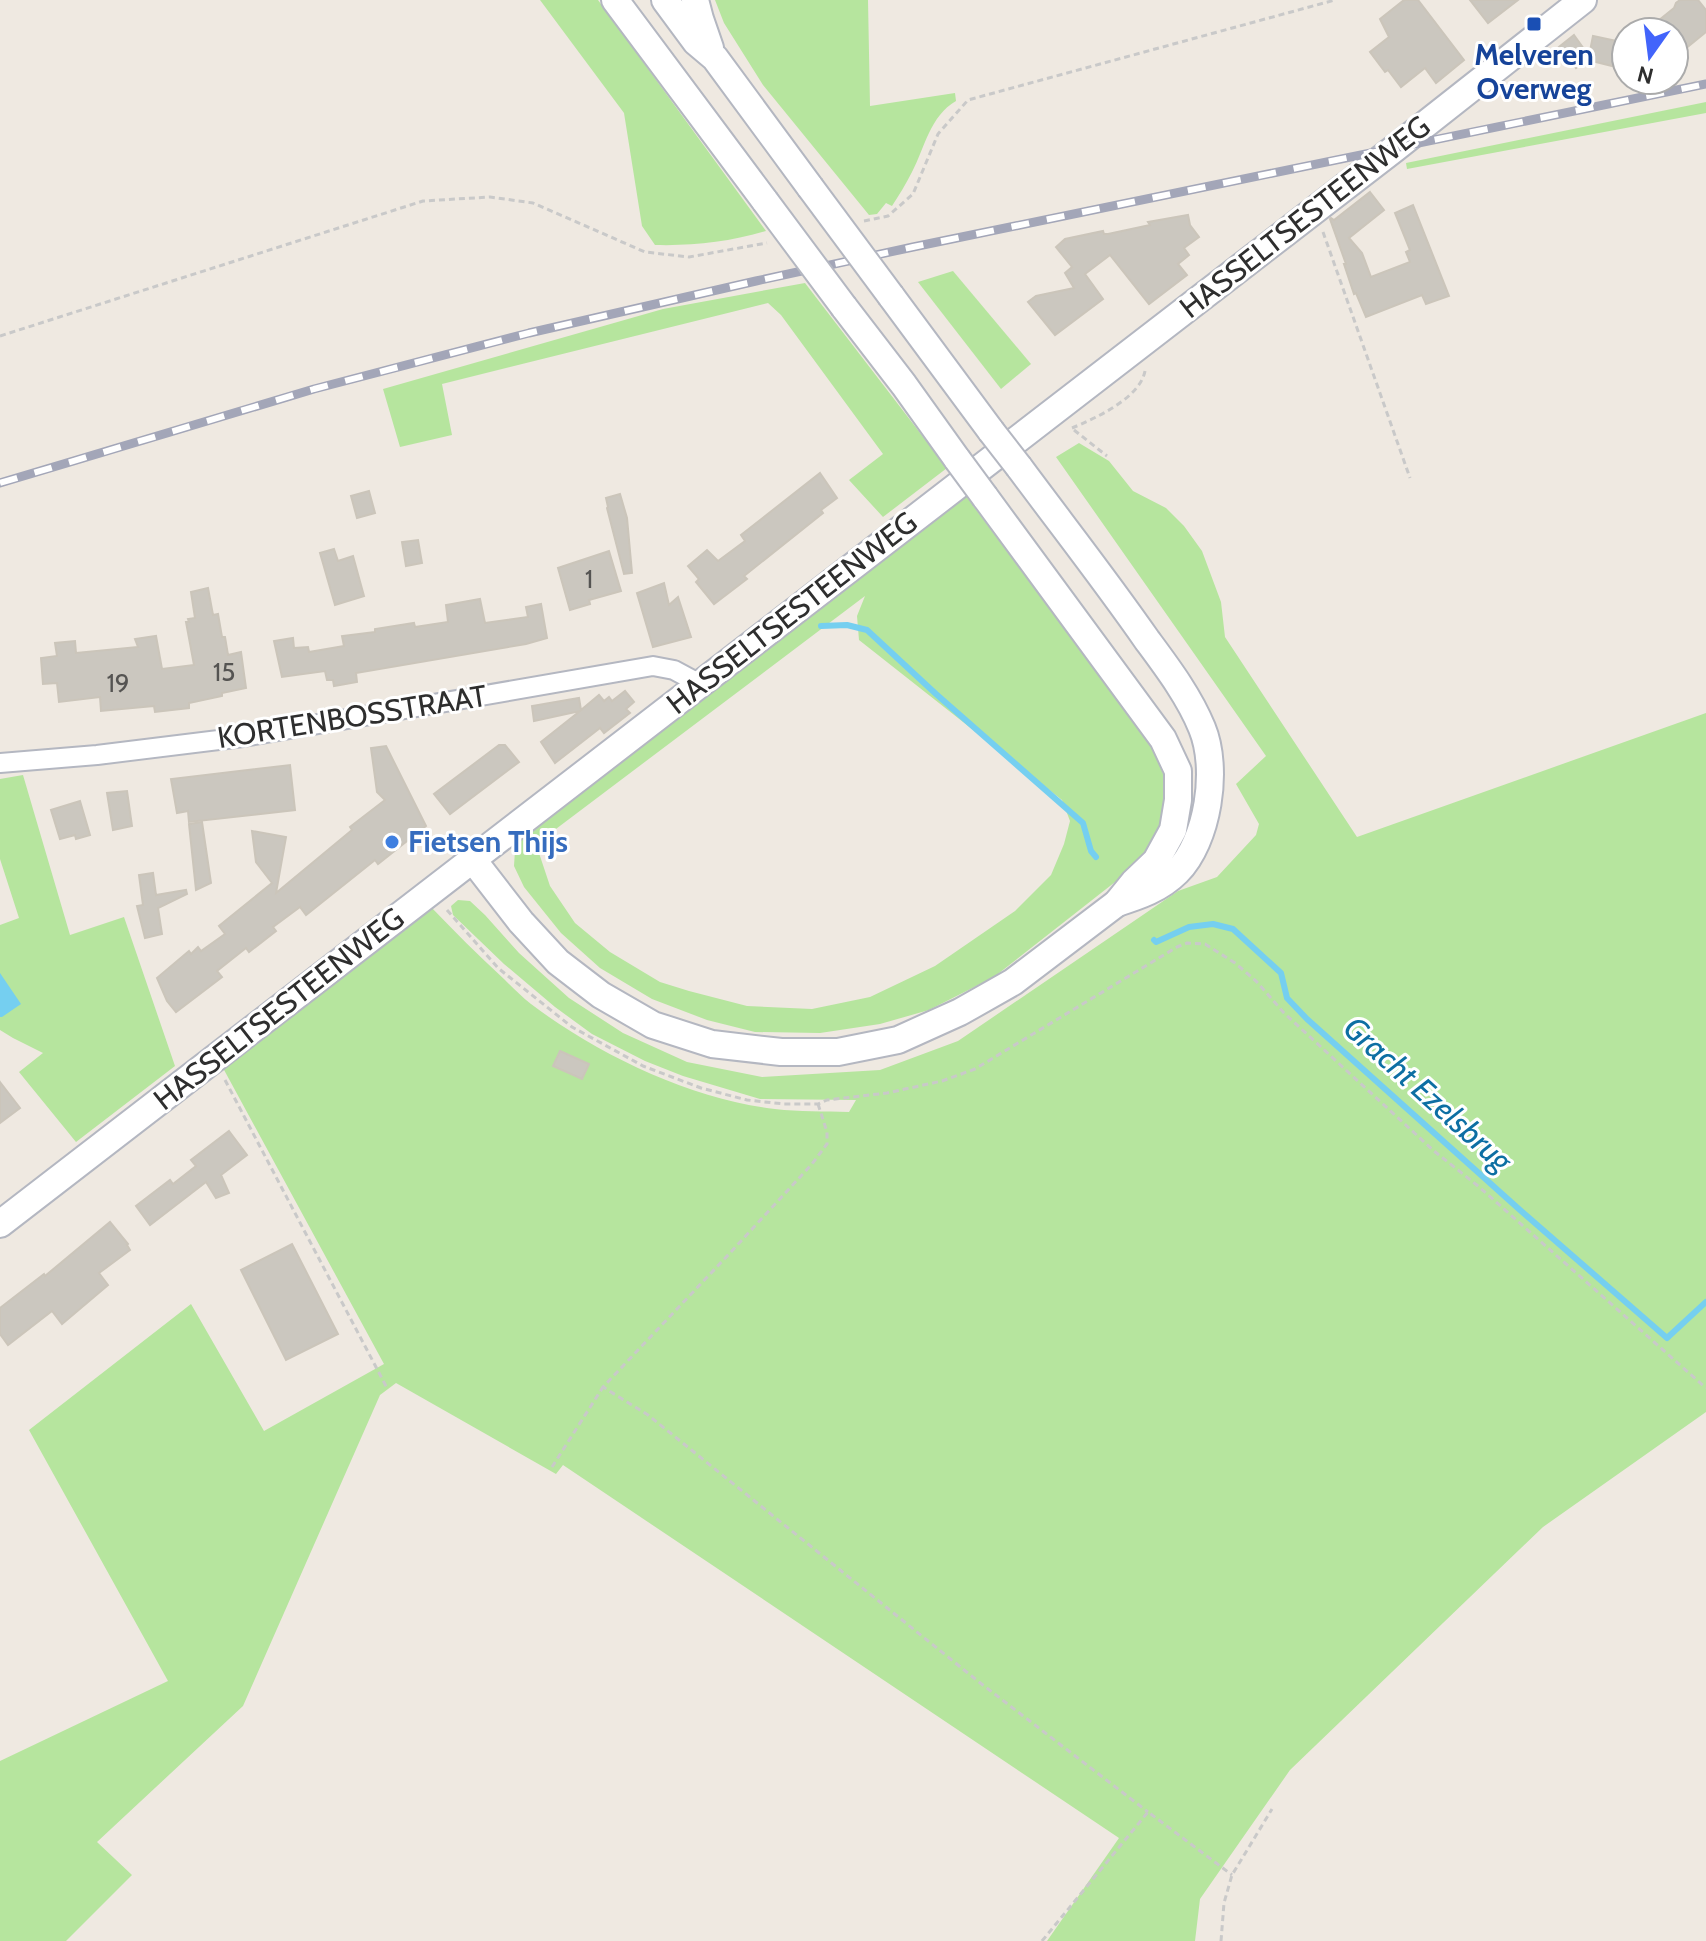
<svg xmlns="http://www.w3.org/2000/svg" width="1706" height="1941" viewBox="0 0 1706 1941" font-family="Cabin,sans-serif">
  <style>
    .green { fill: #b6e59e; fill-rule: evenodd }
    .water { fill: #75cff0 }
    .lines { fill: none; stroke-linecap: round; stroke-linejoin: round }
    .stream { stroke: #75cff0; stroke-width: 6 }
    .building { fill: #cbc7bf; stroke: #cbc5ba; stroke-width: 2 }
    .minor-casing { stroke: #b4b7c1; stroke-width: 22 }
    .secondary-casing { stroke: #b4b7c1; stroke-width: 30 }
    .path { stroke: #c9c9c9; stroke-width: 3; stroke-dasharray: 6 4; stroke-linecap: butt }
    .minor { stroke: #fff; stroke-width: 18 }
    .secondary { stroke: #fff; stroke-width: 26 }
    .rail-casing { stroke: #a3a6b8; stroke-width: 9 }
    .rail { stroke: #fff; stroke-width: 6; stroke-dasharray: 18; stroke-linecap: butt }
    .secondary-bridge-casing { stroke: #b4b7c1; stroke-width: 30; stroke-linecap: butt }
    .secondary-bridge { stroke: #fff; stroke-width: 26 }
    .transit-dot { fill: #1a4fb4; stroke: #fff; stroke-width: 3 }
    .shop-dot { fill: #3f7fe0; stroke: #fff; stroke-width: 3 }
    .labels { text-anchor: middle; stroke-width: 6; stroke-linejoin: round; paint-order: stroke }
    .number-label { font-size: 26px; fill: #555452 }
    .transit-label { font-size: 30px; font-weight: bold; fill: #164399; stroke: #fff }
    .street-label { font-size: 30px; fill: #2e2e2e; stroke: #fff }
    .shop-label { font-size: 30px; font-weight: bold; fill: #366cbe; stroke: #fff; text-anchor: start }
    .water-label { font-size: 32px; font-style: italic; fill: #0d6fa3; stroke: #fff }
  </style>
  <rect width="100%" height="100%" fill="#efe9e1"/>
  <g class="green">
    <path d="M 540,0 L 598,0 L 766,231 C 730,242 693,246 655,245 L 642,226 L 624,113 Z"/>
    <path d="M 715,0 L 868,0 L 870,106 L 955,93 L 956,101 C 930,116 925,147 912,172 C 906,184 899,195 892,206 L 886,203 L 877,214 L 869,215 L 763,85 L 724,23 Z"/>
    <polygon points="1706,102 1706,113 1407,169 1406,163"/>
    <polygon points="953,271 1031,364 1001,389 918,282"/>
    <polygon points="805,283 947,468 883,517 849,480 883,454 781,315 768,303 442,384 452,435 400,447 383,389 663,309"/>
    <path d="M 1079,443 L 1109,461 L 1133,491 L 1166,508 L 1184,526 L 1202,551 L 1221,602 L 1225,637 L 1357,837 L 1706,713 L 1706,1412 L 1543,1527 L 1290,1770 L 1200,1899 L 1195,1941 L 1047,1941 L 1119,1838 L 563,1465 L 556,1474 L 396,1383 L 380,1395 L 243,1706 L 97,1842 L 132,1875 L 66,1941 L 0,1941 L 0,1761 L 168,1681 L 29,1430 L 191,1304 L 264,1431 L 384,1364 L 223,1068 L 430,906 C 454,931 478,955 504,979 C 512,987 521,996 531,1004 C 597,1054 692,1100 775,1109 C 799,1112 825,1111 849,1112 L 856,1100 L 760,1099 L 683,1076 L 645,1061 L 592,1034 L 555,1007 L 504,964 L 453,915 L 451,906 L 458,900 L 470,901 L 485,915 L 519,953 L 569,998 L 623,1033 L 687,1062 L 762,1077 L 880,1070 L 958,1041 L 1178,891 L 1217,877 L 1256,835 L 1259,824 L 1236,784 L 1266,756 L 1056,457 Z"/>
    <path d="M 966,496 L 1152,747 L 1164,776 L 1165,796 L 1162,831 L 1138,864 L 994,977 L 929,1010 L 880,1024 L 820,1033 L 755,1032 L 707,1020 L 652,999 L 600,968 L 561,933 L 524,887 L 514,866 L 515,850 L 520,837 ZM 865,596 L 857,616 L 859,640 L 1062,800 L 1070,821 L 1064,844 L 1051,875 L 1015,911 L 935,966 L 870,997 L 812,1009 L 747,1006 L 689,991 L 660,982 L 610,952 L 575,923 L 550,886 L 536,844 Z"/>
    <polygon points="23,775 70,935 124,917 175,1066 76,1142 19,1072 43,1053 13,1038 0,1030 0,925 19,918 0,859 0,779"/>
  </g>
  <polygon class="water" points="0,973 21,1004 2,1017 0,1017"/>
  <g class="lines">
    <g class="stream">
      <polyline points="821,626 847,625 867,630 936,694 1083,823 1091,851 1096,857"/>
      <polyline points="1154,940 1156,942 1189,927 1213,924 1233,929 1281,973 1287,998 1307,1019 1520,1210 1667,1338 1706,1302"/>
    </g>
  </g>
  <g class="building">
    <polygon points="1404,0 1418,0 1464,60 1436,83 1425,68 1401,87 1388,70 1385,72 1370,52 1389,37 1380,19"/>
    <polygon points="1470,0 1518,0 1488,23"/>
    <polygon points="1680,0 1698,0 1706,10 1706,32 1685,49 1674,36 1674,32 1666,32 1658,21 1674,8 1676,3"/>
    <polygon points="1574,35 1589,56 1593,36 1626,43 1620,68 1588,60 1589,58 1576,68 1559,47"/>
    <polygon points="1370,192 1384,210 1349,238 1362,253 1371,277 1410,262 1406,252 1410,250 1395,213 1413,205 1449,296 1426,304 1422,295 1366,317 1356,293 1354,294 1344,264 1346,264 1330,219 1331,218 1334,220"/>
    <polygon points="1188,215 1190,225 1199,237 1184,248 1189,255 1178,264 1187,275 1149,304 1110,255 1085,274 1103,299 1055,335 1028,302 1036,296 1074,288 1065,273 1072,267 1056,247 1065,239 1103,231 1104,234 1108,234 1150,225 1148,222"/>
    <polygon points="820,473 837,498 821,510 823,513 744,576 747,579 714,604 696,582 699,579 688,566 707,550 718,561 745,541 741,535"/>
    <polygon points="369,491 375,513 357,518 351,496"/>
    <polygon points="620,494 627,518 632,573 624,574 607,508 608,507 606,498"/>
    <polygon points="418,540 422,563 406,566 402,542"/>
    <polygon points="334,549 338,561 353,556 364,596 335,605 320,553"/>
    <polygon points="609,551 621,591 589,600 590,604 570,610 558,568"/>
    <polygon points="664,583 669,605 678,597 691,637 653,647 637,593"/>
    <polygon points="208,588 213,615 218,614 222,637 225,637 228,655 241,652 246,688 222,693 222,696 189,703 189,708 155,712 154,706 101,711 100,697 59,702 57,683 43,684 41,658 57,656 55,643 75,641 76,653 138,647 135,639 156,636 162,669 194,665 186,622 189,622 188,619 195,618 191,592"/>
    <polygon points="480,599 485,623 528,617 526,607 541,604 547,638 526,644 356,673 357,682 334,686 333,680 327,680 325,671 282,677 274,641 293,638 294,648 308,647 309,652 344,646 342,636 375,632 375,629 414,623 415,627 448,622 446,605"/>
    <polygon points="625,691 634,702 626,709 630,713 604,733 600,728 555,763 541,742 580,711 534,721 532,706 579,698 581,710 599,695 604,701 609,697 612,701"/>
    <polygon points="499,745 505,745 519,762 450,814 434,794"/>
    <polygon points="386,746 426,826 378,864 375,860 306,915 300,907 273,927 276,931 249,952 246,948 217,971 222,977 176,1012 167,1001 157,978 189,951 191,954 198,947 201,951 225,934 219,926 272,883 256,862 252,831 286,837 276,893 352,830 350,827 385,800 377,792 371,748"/>
    <polygon points="290,765 295,810 189,822 188,811 177,813 171,779"/>
    <polygon points="127,791 132,826 113,830 107,793"/>
    <polygon points="80,801 90,835 76,839 75,835 60,839 51,810"/>
    <polygon points="202,822 211,883 196,890 189,824"/>
    <polygon points="153,873 156,895 186,890 187,894 158,908 162,934 145,938 137,906 143,905 139,875"/>
    <polygon points="560,1051 589,1064 582,1079 553,1066"/>
    <polygon points="0,1082 20,1108 0,1123"/>
    <polygon points="229,1131 247,1155 221,1175 229,1193 216,1198 206,1182 150,1225 136,1206 170,1180 173,1184 196,1166 191,1160"/>
    <polygon points="110,1222 128,1244 127,1245 130,1250 99,1273 108,1285 62,1324 52,1311 8,1345 0,1334 0,1308 44,1274 45,1276"/>
    <polygon points="292,1244 338,1334 286,1360 241,1270"/>
  </g>
  <g class="lines">
    <g class="minor-casing">
      <polyline id="minor" points="0,763 97,755 243,737 653,666 674,670 700,684"/>
    </g>
    <g class="secondary-casing">
      <g id="secondary">
        <polyline points="615,0 765,201"/>
        <polyline points="665,0 696,42 715,58 810,187"/>
        <polyline points="695,0 700,19 710,48"/>
        <polyline points="891,296 991,431"/>
        <polyline points="844,307 904,385 957,459"/>
        <path d="M 1019,467 C 1062,525 1106,581 1147,640 C 1167,667 1189,696 1202,728 C 1219,769 1208,841 1177,872 C 1160,889 1139,896 1117,903"/>
        <polyline points="473,860 521,922 558,962 601,995 653,1025 712,1044 781,1052 838,1052 898,1040 960,1012 1013,982 1117,903 1134,882 1156,861 1173,830 1178,800 1178,771 1163,739 985,497"/>
        <polyline points="0,1224 1394,149 1583,0"/>
      </g>
    </g>
    <g class="path">
      <polyline points="864,221 888,216 913,194 938,134 968,100 1335,0"/>
      <polyline points="1323,232 1410,478"/>
      <polyline points="0,336 423,201 490,197 533,203 645,252 689,257 767,243"/>
      <path d="M 1072,428 C 1096,418 1140,398 1145,371"/>
      <polyline points="1074,430 1107,456"/>
      <polyline points="447,910 498,968 572,1027 643,1066 701,1088 747,1100 784,1104 818,1104 827,1100 887,1093 942,1081 975,1069 1177,947 1187,943 1205,944 1235,963 1256,981 1284,1013 1434,1151 1478,1186 1706,1388"/>
      <polyline points="225,1080 387,1388"/>
      <polyline points="818,1104 827,1132 827,1144 812,1164 730,1253 603,1387 648,1415 979,1682 1148,1812"/>
      <polyline points="552,1467 603,1387"/>
      <polyline points="1042,1941 1148,1812 1232,1875"/>
      <polyline points="1221,1941 1224,1903 1232,1875 1272,1809"/>
    </g>
    <use href="#minor" class="minor"/>
    <use href="#secondary" class="secondary"/>
    <g class="rail-casing">
      <polyline id="rail" points="0,483 314,389 529,333 756,281 913,247 1706,84"/>
    </g>
    <use href="#rail" class="rail"/>
    <g class="secondary-bridge-casing">
      <g id="secondary-bridge">
        <polyline points="810,187 891,296"/>
        <polyline points="765,201 844,307"/>
        <polyline points="991,431 1019,467"/>
        <polyline points="957,459 985,497"/>
      </g>
    </g>
    <use href="#secondary-bridge" class="secondary-bridge"/>
  </g>
  <rect class="transit-dot" x="1526" y="16" width="16" height="16" rx="4"/>
  <circle class="shop-dot" cx="392" cy="842" r="8"/>
  <g class="labels">
    <g class="number-label">
      <text x="589" y="588">1</text>
      <text x="224" y="681">15</text>
      <text x="118" y="692">19</text>
    </g>
    <g class="transit-label">
      <text x="1534" y="65">Melveren<tspan x="1534" dy="34">Overweg</tspan></text>
    </g>
    <g class="street-label">
      <text transform="translate(1305 217) rotate(-38)" y="10">HASSELTSESTEENWEG</text>
      <text transform="translate(792 613) rotate(-38)" y="10">HASSELTSESTEENWEG</text>
      <text transform="translate(352 717) rotate(-9)" y="10">KORTENBOSSTRAAT</text>
      <text transform="translate(279 1009) rotate(-38)" y="10">HASSELTSESTEENWEG</text>
    </g>
    <g class="shop-label">
      <text x="408" y="852">Fietsen Thijs</text>
    </g>
    <g class="water-label">
      <text transform="translate(1428 1094) rotate(42)" y="11">Gracht Ezelsbrug</text>
    </g>
  </g>
  <g transform="translate(1650 56) rotate(194)"><circle r="38" fill="#ffffff" stroke="#ababab" stroke-width="2"/>
  <path d="M0-6L14 30L0 20L-14 30Z" fill="#4264fb"/>
  <text y="-12" font-size="22" font-weight="bold" text-anchor="middle" fill="#2e2e2e">N</text>
  </g>
</svg>
